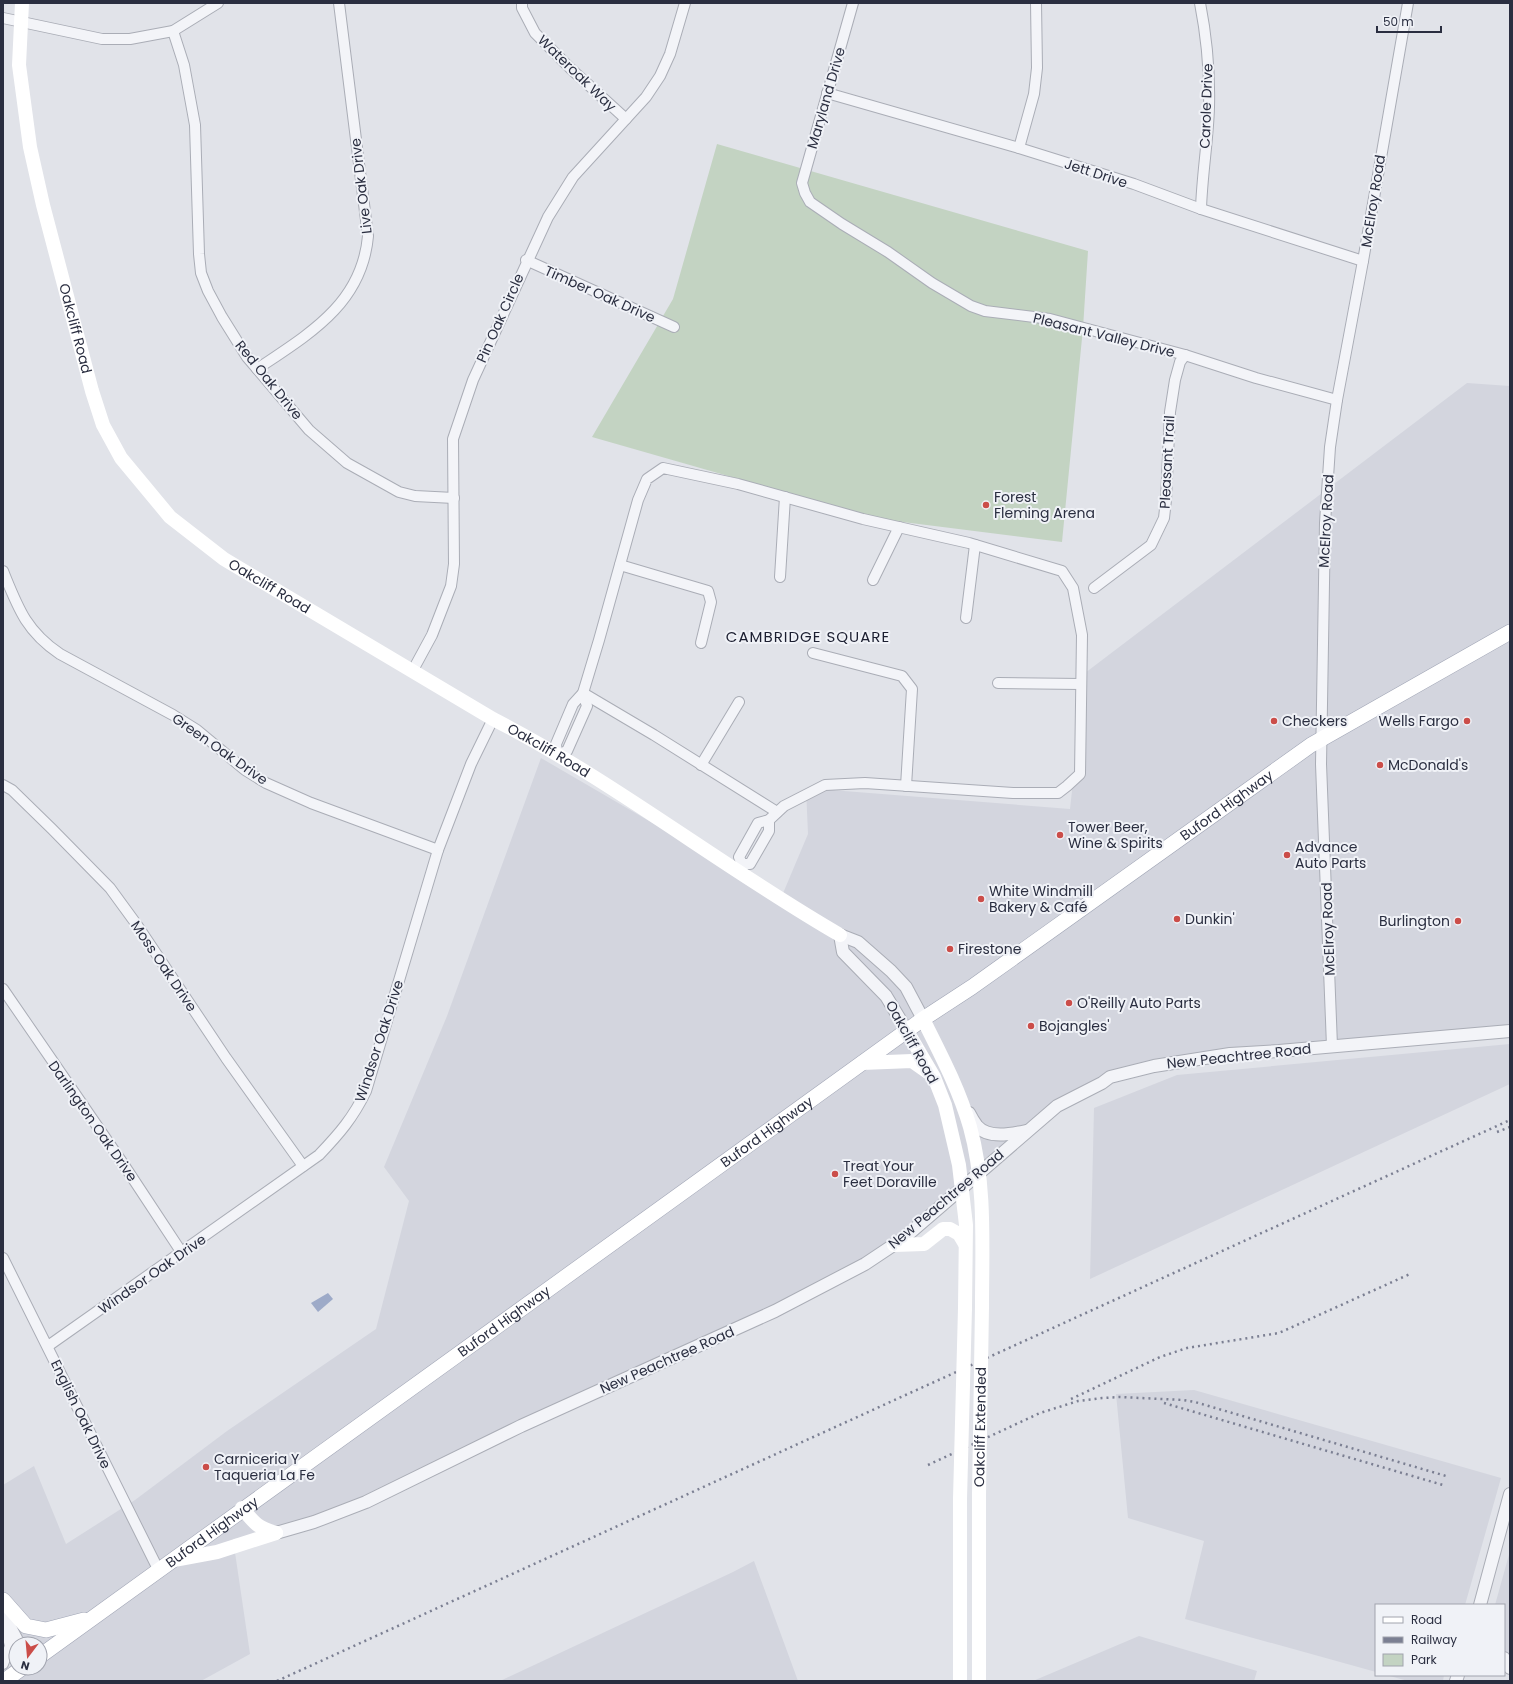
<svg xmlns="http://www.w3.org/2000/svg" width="1513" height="1684" viewBox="0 0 1513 1684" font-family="Poppins,sans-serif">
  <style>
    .built { fill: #d3d5de }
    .green { fill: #c3d3c2 }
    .water { fill: #9daac8 }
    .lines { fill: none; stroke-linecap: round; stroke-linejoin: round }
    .minor-casing { stroke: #aaadb6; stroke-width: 12 }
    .tertiary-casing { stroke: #aaadb6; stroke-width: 14 }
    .primary-casing { stroke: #a0a5b5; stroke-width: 16 }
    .minor { stroke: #f3f4f8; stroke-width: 10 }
    .tertiary { stroke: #f3f4f8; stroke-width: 12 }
    .secondary { stroke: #fff; stroke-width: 14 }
    .primary { stroke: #fff; stroke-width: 15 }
    .rail { stroke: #7b7f92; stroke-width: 2.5; stroke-dasharray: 2 4; stroke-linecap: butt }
    .secondary-bridge { stroke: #fff; stroke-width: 14 }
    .poi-dot { fill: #cb4d49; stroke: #f0f2f7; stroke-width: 1.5 }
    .labels { text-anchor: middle; stroke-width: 4; stroke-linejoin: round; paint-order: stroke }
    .street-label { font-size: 14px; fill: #2a2e40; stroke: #f0f2f7 }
    .poi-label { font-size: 14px; fill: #2a2e40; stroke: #f0f2f7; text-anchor: start }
    .neighbourhood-label { font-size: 15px; letter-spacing: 1px; fill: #1c1f31; stroke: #f0f2f7 }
  </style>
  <rect width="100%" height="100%" fill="#e1e3e9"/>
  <g class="built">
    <polygon points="1467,383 1510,386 1510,1024 1488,1028 1215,1055 1121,1073 1044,1111 935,1215 837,1277 375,1495 279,1532 233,1539 250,1654 201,1681 3,1681 3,1671 16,1661 16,1668 40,1668 40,1644 16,1644 16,1653 3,1624 3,1485 34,1466 66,1544 135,1500 227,1431 376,1329 409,1201 384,1167 447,1016 541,758 781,898 808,834 806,788 1070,809 1085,673"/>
    <polygon points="1510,1044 1510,1084 1090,1279 1094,1108 1177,1075"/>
    <polygon points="1194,1390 1501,1478 1465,1605 1376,1605 1376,1672 1185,1619 1204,1541 1128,1518 1116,1394"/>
    <polygon points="1510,1551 1510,1660 1504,1648 1504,1605 1495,1605"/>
    <polygon points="754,1561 798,1681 500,1681 733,1572"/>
    <polygon points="1139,1636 1257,1671 1254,1681 1033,1681"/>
    <polygon points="1386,1675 1444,1675 1443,1681 1408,1681"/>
  </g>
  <polygon class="green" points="717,144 1088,251 1083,328 1062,542 879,519 592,437 673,299"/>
  <polygon class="water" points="328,1293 333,1299 318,1312 311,1303"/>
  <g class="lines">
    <g class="minor-casing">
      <g id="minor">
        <polyline points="522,3 522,8 535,33 571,69 626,119"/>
        <polyline points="853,3 802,183 805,193 810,202 842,224 888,252 932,283 971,306 985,311 1050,319 1185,355 1256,378 1337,400"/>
        <path d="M 1200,3 C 1207,39 1210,71 1209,107 C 1208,141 1202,175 1201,209"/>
        <polyline points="3,18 102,39 130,39 173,31 218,3"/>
        <polyline points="173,31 184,65 195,125 199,254 201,273 208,291 222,317 247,357 309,430 347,463 399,492 415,496 454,498"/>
        <polyline points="827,93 1019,148 1134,184 1201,209 1363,261"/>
        <polyline points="1019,148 1034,94 1037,68 1036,3"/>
        <polyline points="526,260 674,327"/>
        <path d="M 257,369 C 309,334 362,304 368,236 L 339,3"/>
        <polyline points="620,565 708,591 711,602 701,643"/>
        <path d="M 3,571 C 18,608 26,631 60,654 L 173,715 L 197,730 L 245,770 L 266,783 L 311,803 L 438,850"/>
        <polyline points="780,577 785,497"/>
        <polyline points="873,580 899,527"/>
        <polyline points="1094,588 1151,545 1164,518 1166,500 1170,412 1175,380 1180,362 1185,355"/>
        <polyline points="966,618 975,545"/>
        <polyline points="813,653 902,676 912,689 906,786"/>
        <polyline points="413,670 432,635 451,586 454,564 453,439 473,380 548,217 573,177 646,97 660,76 670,54 685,3"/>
        <polyline points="998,683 1081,684"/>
        <polyline points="583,693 587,706 567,751 557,755 556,744 573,704 583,693 599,640 638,500 647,479 663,468 738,484 863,519 969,543 1062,571 1073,588 1082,635 1080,774 1067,786 1058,793 1013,793 865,783 825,785 784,806 769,820 758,823 739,857 742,864"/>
        <polyline points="583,693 654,735 777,812"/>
        <polyline points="701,765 739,702"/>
        <polyline points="3,785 12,790 52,829 110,888 137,925 226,1058 303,1166"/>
        <polyline points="742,864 750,864 769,831 769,820"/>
        <polyline points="3,989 124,1165 182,1253"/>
        <polyline points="1332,1046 1321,764 1325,523 1330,447 1337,400 1363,261 1408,3"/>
        <polyline points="3,1258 159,1571"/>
        <path d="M 48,1346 L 319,1155 C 339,1134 353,1118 366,1091 L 438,850 L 471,764 L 493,719"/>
        <polyline points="3,1616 10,1646 3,1664"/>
        <polyline points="7,1619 20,1644"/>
      </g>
    </g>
    <g class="tertiary-casing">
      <g id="tertiary">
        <polyline points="840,935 858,942 891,971 906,987 923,1019"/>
        <polyline points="840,935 843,952 886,996 907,1031"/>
        <path d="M 969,1113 C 971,1117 974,1122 977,1126 C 988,1139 1012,1134 1026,1131"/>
        <polyline points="276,1533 314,1522 366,1502 521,1426 775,1311 865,1264 904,1238 1057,1106 1102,1083 1110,1077 1154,1066 1230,1054 1279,1051 1510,1031"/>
        <polyline points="1480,1605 1510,1494"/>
        <polyline points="1504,1658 1510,1668"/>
        <polyline points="1456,1681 1458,1675"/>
      </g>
    </g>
    <g class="primary-casing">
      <g id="primary">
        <polyline points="3,1600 26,1626 46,1630 84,1620"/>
        <path id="s2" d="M 40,1656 L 923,1019 L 972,987 L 1311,745 L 1510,632"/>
        <polyline points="4,1681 22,1668"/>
      </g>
    </g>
    <use href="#minor" class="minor"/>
    <use href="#tertiary" class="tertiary"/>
    <g class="secondary">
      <path id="s1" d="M 22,3 L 19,65 L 30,147 L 43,205 L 92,391 L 103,425 L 121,458 L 170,517 L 224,559 L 493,719 C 614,781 722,867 840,935"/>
      <path d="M 923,1019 C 941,1055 959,1089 970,1127 C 986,1184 982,1247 982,1306"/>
      <polyline points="907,1031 934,1077 945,1105 959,1165 966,1225 965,1308"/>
      <polyline points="862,1063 912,1061 932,1075"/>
      <polyline points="894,1245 924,1244 943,1229 950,1229 959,1234 965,1244"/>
      <path d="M 242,1508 C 255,1524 257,1527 276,1533"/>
      <polyline points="174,1560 217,1552 276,1533"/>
      <polyline points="960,1681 960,1499"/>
      <polyline points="979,1681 979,1495"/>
    </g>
    <use href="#primary" class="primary"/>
    <g class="rail">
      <polyline points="1497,1132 1510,1127"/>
      <polyline points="1071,1399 1160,1357 1187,1348 1279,1333 1410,1274"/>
      <polyline points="1164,1403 1443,1485"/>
      <polyline points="928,1465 1040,1413 1078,1401 1102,1398 1120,1397 1183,1400 1195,1402 1446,1476"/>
      <polyline points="277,1681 1510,1120"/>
    </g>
    <g class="secondary-bridge">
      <path id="s3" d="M 979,1495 L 982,1306"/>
      <polyline points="960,1499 965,1308"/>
    </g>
  </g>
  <g class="poi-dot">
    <circle cx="986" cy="505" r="4"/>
    <circle cx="1274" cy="721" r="4"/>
    <circle cx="1467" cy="721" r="4"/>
    <circle cx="1380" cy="765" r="4"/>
    <circle cx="1060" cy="835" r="4"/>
    <circle cx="1287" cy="855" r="4"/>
    <circle cx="981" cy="899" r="4"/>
    <circle cx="1177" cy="919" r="4"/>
    <circle cx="1458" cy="921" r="4"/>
    <circle cx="950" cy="949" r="4"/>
    <circle cx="1069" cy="1003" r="4"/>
    <circle cx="1031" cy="1026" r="4"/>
    <circle cx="835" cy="1174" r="4"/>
    <circle cx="206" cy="1467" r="4"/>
  </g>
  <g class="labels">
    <g class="street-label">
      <text transform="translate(577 73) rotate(44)" y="5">Wateroak Way</text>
      <text transform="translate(826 98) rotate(-74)" y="5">Maryland Drive</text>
      <text transform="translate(1206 106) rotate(-88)" y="5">Carole Drive</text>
      <text transform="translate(1096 173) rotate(18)" y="5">Jett Drive</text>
      <text transform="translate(361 186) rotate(-97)" y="5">Live Oak Drive</text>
      <text transform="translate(1373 201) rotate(-81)" y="5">McElroy Road</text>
      <text transform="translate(600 294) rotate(24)" y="5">Timber Oak Drive</text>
      <text transform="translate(500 318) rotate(-66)" y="5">Pin Oak Circle</text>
      <text dy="5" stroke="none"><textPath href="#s1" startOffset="332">Oakcliff Road</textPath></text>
      <text transform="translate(1104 335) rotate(14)" y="5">Pleasant Valley Drive</text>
      <text transform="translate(269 380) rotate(51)" y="5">Red Oak Drive</text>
      <text transform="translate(1167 462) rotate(-87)" y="5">Pleasant Trail</text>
      <text transform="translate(1326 521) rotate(-87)" y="5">McElroy Road</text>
      <text dy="5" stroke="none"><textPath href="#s1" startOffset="668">Oakcliff Road</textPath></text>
      <text transform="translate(220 749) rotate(35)" y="5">Green Oak Drive</text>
      <text dy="5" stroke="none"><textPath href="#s1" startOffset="992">Oakcliff Road</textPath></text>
      <text dy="5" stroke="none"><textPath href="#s2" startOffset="1460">Buford Highway</textPath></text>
      <text transform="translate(1328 929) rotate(-92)" y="5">McElroy Road</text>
      <text transform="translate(164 966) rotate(56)" y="5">Moss Oak Drive</text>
      <text transform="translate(379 1041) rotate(-72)" y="5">Windsor Oak Drive</text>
      <text transform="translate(912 1042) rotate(61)" y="5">Oakcliff Road</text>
      <text transform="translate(1239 1056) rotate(-6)" y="5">New Peachtree Road</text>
      <text transform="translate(93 1121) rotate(55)" y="5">Darlington Oak Drive</text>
      <text dy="5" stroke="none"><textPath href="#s2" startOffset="896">Buford Highway</textPath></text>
      <text transform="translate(946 1199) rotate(-40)" y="5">New Peachtree Road</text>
      <text transform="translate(152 1274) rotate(-35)" y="5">Windsor Oak Drive</text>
      <text dy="5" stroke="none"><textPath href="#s2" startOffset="572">Buford Highway</textPath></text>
      <text transform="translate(667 1360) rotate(-24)" y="5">New Peachtree Road</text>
      <text transform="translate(81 1414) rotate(64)" y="5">English Oak Drive</text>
      <text dy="5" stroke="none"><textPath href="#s3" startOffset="68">Oakcliff Extended</textPath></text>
      <text dy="5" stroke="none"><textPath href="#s2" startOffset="212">Buford Highway</textPath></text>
    </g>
    <g class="poi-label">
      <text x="994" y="502">Forest<tspan x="994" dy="16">Fleming Arena</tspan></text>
      <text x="1282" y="726">Checkers</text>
      <text x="1459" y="726" text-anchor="end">Wells Fargo</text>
      <text x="1388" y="770">McDonald's</text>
      <text x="1068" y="832">Tower Beer,<tspan x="1068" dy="16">Wine &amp; Spirits</tspan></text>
      <text x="1295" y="852">Advance<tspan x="1295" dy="16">Auto Parts</tspan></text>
      <text x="989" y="896">White Windmill<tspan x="989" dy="16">Bakery &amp; Café</tspan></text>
      <text x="1185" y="924">Dunkin'</text>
      <text x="1450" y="926" text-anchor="end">Burlington</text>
      <text x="958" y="954">Firestone</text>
      <text x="1077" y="1008">O'Reilly Auto Parts</text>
      <text x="1039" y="1031">Bojangles'</text>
      <text x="843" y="1171">Treat Your<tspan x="843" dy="16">Feet Doraville</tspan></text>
      <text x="214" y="1464">Carniceria Y<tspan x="214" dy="16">Taqueria La Fe</tspan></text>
    </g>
    <g class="neighbourhood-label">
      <text x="808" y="642">CAMBRIDGE SQUARE</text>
    </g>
  </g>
  <rect width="1513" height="1684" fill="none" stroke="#2a2e40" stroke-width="8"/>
  <rect x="1375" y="1604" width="130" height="72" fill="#f0f2f7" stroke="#a1a4ae"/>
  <rect x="1383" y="1617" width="20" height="6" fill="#ffffff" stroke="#a1a4ae"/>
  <text x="1411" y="1624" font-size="12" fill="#2a2e40">Road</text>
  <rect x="1383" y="1637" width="20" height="6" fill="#7b7f92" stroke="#a1a4ae"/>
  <text x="1411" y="1644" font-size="12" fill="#2a2e40">Railway</text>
  <rect x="1383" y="1654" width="20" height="12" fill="#c3d3c2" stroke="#a1a4ae"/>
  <text x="1411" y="1664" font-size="12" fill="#2a2e40">Park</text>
  <g transform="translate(28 1656) rotate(196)"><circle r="19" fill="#f0f2f7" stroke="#a1a4ae"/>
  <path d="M0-3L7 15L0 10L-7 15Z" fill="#cb4d49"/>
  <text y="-6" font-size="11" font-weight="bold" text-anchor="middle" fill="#2a2e40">N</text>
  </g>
  <path d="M1377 26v6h64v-6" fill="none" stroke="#2a2e40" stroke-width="2"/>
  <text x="1383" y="26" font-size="12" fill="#2a2e40" stroke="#f0f2f7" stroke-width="3" paint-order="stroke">50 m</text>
</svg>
